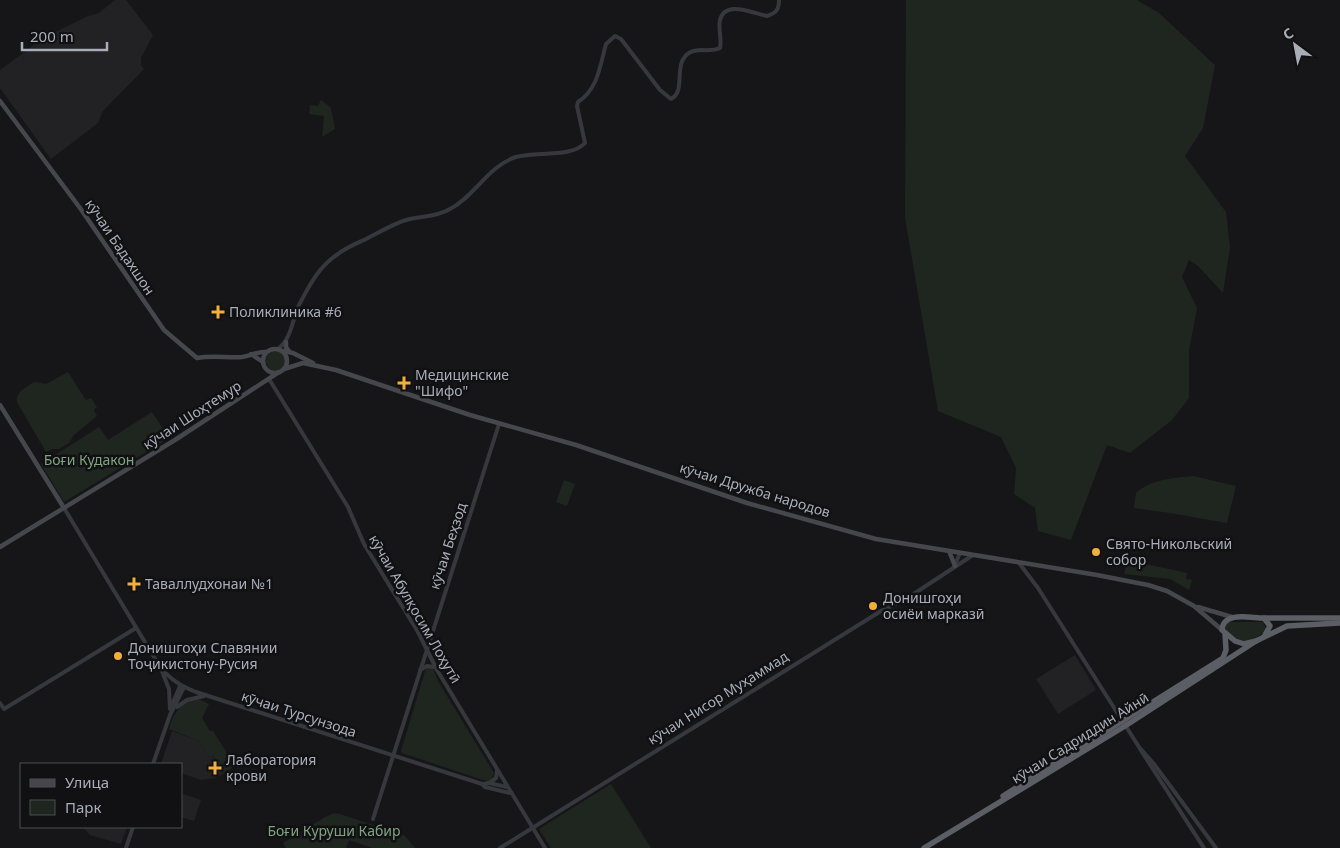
<svg xmlns="http://www.w3.org/2000/svg" width="1340" height="848" viewBox="0 0 1340 848" font-family="'Noto Sans',sans-serif">
  <style>
    .built { fill: #222225 }
    .green { fill: #1e261f }
    .lines { fill: none; stroke-linecap: round; stroke-linejoin: round }
    .tertiary { stroke: #37383d; stroke-width: 4 }
    .secondary { stroke: #45474d; stroke-width: 4.5 }
    .trunk { stroke: #5b5e65; stroke-width: 5.5 }
    .poi-dot { fill: #f2b134; stroke: #111113; stroke-width: 2 }
    .labels { text-anchor: middle; stroke-width: 5; stroke-linejoin: round; paint-order: stroke }
    .street-label { font-size: 14px; fill: #a8adb8; stroke: #111113 }
    .poi-label { font-size: 14px; fill: #a8adb8; stroke: #111113; text-anchor: start }
    .park-label { font-size: 14px; fill: #7fa381; stroke: #111113 }
  </style>
  <rect width="100%" height="100%" fill="#161618"/>
  <g class="built">
    <polygon points="115,0 126,0 153,35 141,58 141,65 144,69 103,111 98,123 51,159 0,88 0,70 45,37 88,16 99,13"/>
    <polygon points="1075,655 1096,690 1058,714 1036,679"/>
    <polygon points="172,731 199,741 209,757 212,755 224,773 215,778 201,780 181,773 181,764 161,764"/>
    <polygon points="183,794 201,800 194,821 181,817"/>
    <polygon points="83,827 127,827 121,844 90,835"/>
  </g>
  <g class="green">
    <polygon points="906,0 1137,0 1159,13 1215,65 1203,128 1185,156 1226,212 1230,248 1223,293 1198,266 1189,260 1182,277 1197,308 1189,351 1189,398 1172,420 1130,453 1107,445 1071,540 1038,531 1035,508 1014,494 1016,468 1001,437 938,411 905,218"/>
    <polygon points="321,100 331,108 335,129 322,137 324,116 309,114 310,105 318,106"/>
    <circle cx="276" cy="361" r="10"/>
    <path d="M 68,372 L 86,400 L 91,398 L 97,407 L 94,410 L 97,416 L 74,435 L 69,443 L 59,449 L 52,449 L 46,452 L 17,402 C 16,391 26,388 34,382 L 46,384 Z"/>
    <polygon points="152,412 169,438 64,502 41,464 99,427 108,440"/>
    <path d="M 1193,476 L 1236,486 L 1227,523 L 1170,513 L 1134,508 L 1136,493 C 1151,479 1174,478 1193,476 Z"/>
    <polygon points="564,480 575,484 567,506 556,502"/>
    <polygon points="1128,560 1187,573 1186,579 1192,580 1189,590 1170,579 1124,574"/>
    <path d="M 1229,622 L 1263,622 L 1267,631 C 1245,643 1245,647 1225,630 L 1226,624 Z"/>
    <polygon points="426,668 433,668 438,681 494,773 491,779 487,781 477,778 402,753 401,751"/>
    <path d="M 198,699 L 209,704 L 202,718 L 210,731 L 213,731 L 235,766 L 224,773 L 213,755 L 209,757 L 199,741 L 169,729 C 173,715 181,700 198,699 Z"/>
    <polygon points="611,784 651,848 551,848 539,829"/>
    <polygon points="334,813 340,814 404,835 415,848 372,848 349,840 346,848 286,848 283,843 325,817"/>
  </g>
  <g class="lines">
    <g class="tertiary">
      <path d="M 278,349 C 292,338 292,320 299,305 C 309,286 319,266 338,254 C 347,247 358,243 368,238 C 380,232 393,224 406,220 C 421,216 437,217 450,209 C 475,196 488,166 516,157 C 534,151 572,158 585,143 L 577,106 L 578,102 C 598,89 600,66 606,44 L 615,36 L 621,39 L 660,90 L 671,99 C 687,91 672,64 689,53 C 698,47 710,53 720,48 C 722,39 718,29 720,20 C 725,0 752,13 767,16 C 776,13 779,10 779,0"/>
      <polyline points="269,379 348,507 364,544 418,632 437,670 545,848"/>
      <path d="M 64,508 L 160,667 C 171,680 181,686 196,692 L 482,784 L 485,787 L 510,793"/>
      <polyline points="1019,563 1038,588 1139,747 1154,764 1216,848"/>
      <polyline points="954,567 960,553"/>
      <polyline points="418,632 424,632 433,629"/>
      <polyline points="420,670 427,666 434,667"/>
      <polyline points="162,671 169,689 170,709"/>
      <polyline points="0,703 4,709 136,628"/>
      <polyline points="171,707 180,686"/>
      <polyline points="177,707 187,700 204,696"/>
      <polyline points="1140,749 1204,848"/>
      <polyline points="153,764 170,715 184,687"/>
      <polyline points="489,783 496,778 497,771"/>
      <polyline points="482,784 489,783 507,787"/>
      <polyline points="373,819 499,424"/>
      <polyline points="126,848 133,827"/>
      <polyline points="500,848 881,611 906,599 973,555"/>
    </g>
    <g class="secondary">
      <path d="M 0,101 L 80,208 L 164,330 L 197,358 C 212,355 227,358 242,357 C 251,356 257,351 266,352"/>
      <polyline points="286,342 286,347 289,351"/>
      <circle cx="275" cy="361" r="12"/>
      <polyline points="283,351 293,353 313,363"/>
      <polyline points="251,354 263,362"/>
      <polyline points="284,369 303,363 336,370 470,415 576,445 747,503 876,539 1097,575 1148,585 1167,591 1194,606 1222,630"/>
      <polyline points="0,405 64,508"/>
      <polyline points="0,547 175,440 279,372"/>
      <polyline points="949,551 955,566"/>
      <polyline points="1198,607 1232,617"/>
    </g>
    <g class="trunk">
      <polyline points="1264,618 1340,618"/>
      <path d="M 1265,635 L 1270,626 L 1264,618 C 1250,618 1223,611 1222,630 L 1235,641 L 1244,644 L 1256,641 L 1287,626 L 1340,623"/>
      <polyline points="1003,796 1223,658 1226,650 1225,633"/>
      <polyline points="924,848 1125,726 1256,641"/>
    </g>
  </g>
  <g class="poi-dot">
    <path d="M215.5 304.5h5v5h5v5h-5v5h-5v-5h-5v-5h5z"/>
    <path d="M401.5 375.5h5v5h5v5h-5v5h-5v-5h-5v-5h5z"/>
    <circle cx="1096" cy="552" r="5"/>
    <path d="M131.5 576.5h5v5h5v5h-5v5h-5v-5h-5v-5h5z"/>
    <circle cx="873" cy="606" r="5"/>
    <circle cx="118" cy="656" r="5"/>
    <path d="M212.5 760.5h5v5h5v5h-5v5h-5v-5h-5v-5h5z"/>
  </g>
  <g class="labels">
    <g class="street-label">
      <text transform="translate(120 247) rotate(56)" y="5">кӯчаи Бадахшон</text>
      <text transform="translate(192 415) rotate(-33)" y="5">кӯчаи Шоҳтемур</text>
      <text transform="translate(755 490) rotate(17)" y="5">кӯчаи Дружба народов</text>
      <text transform="translate(448 546) rotate(-72)" y="5">кӯчаи Беҳзод</text>
      <text transform="translate(415 609) rotate(60)" y="5">кӯчаи Абулқосим Лоҳутӣ</text>
      <text transform="translate(718 698) rotate(-32)" y="5">кӯчаи Нисор Муҳаммад</text>
      <text transform="translate(299 714) rotate(18)" y="5">кӯчаи Турсунзода</text>
      <text transform="translate(1080 738) rotate(-32)" y="5">кӯчаи Садриддин Айнӣ</text>
    </g>
    <g class="poi-label">
      <text x="229" y="317">Поликлиника #6</text>
      <text x="415" y="380">Медицинские<tspan x="415" dy="16">"Шифо"</tspan></text>
      <text x="1106" y="549">Свято-Никольский<tspan x="1106" dy="16">собор</tspan></text>
      <text x="145" y="589">Таваллудхонаи №1</text>
      <text x="883" y="603">Донишгоҳи<tspan x="883" dy="16">осиёи марказӣ</tspan></text>
      <text x="128" y="653">Донишгоҳи Славянии<tspan x="128" dy="16">Тоҷикистону-Русия</tspan></text>
      <text x="226" y="765">Лаборатория<tspan x="226" dy="16">крови</tspan></text>
    </g>
    <g class="park-label">
      <text x="89" y="465">Боғи Кудакон</text>
      <text x="334" y="836">Боғи Куруши Кабир</text>
    </g>
  </g>
  <rect x="20" y="763" width="162" height="65" fill="#111113" stroke="#4d4f55"/>
  <rect x="30" y="779" width="25" height="8" fill="#45474d" stroke="#4d4f55"/>
  <text x="65" y="788" font-size="15" fill="#a8adb8">Улица</text>
  <rect x="30" y="800" width="25" height="15" fill="#1e261f" stroke="#4d4f55"/>
  <text x="65" y="813" font-size="15" fill="#a8adb8">Парк</text>
  <g transform="translate(1295 45) rotate(328)" stroke="#111113" stroke-width="4" paint-order="stroke">
  <path d="M0-4L9 19L0 12L-9 19Z" fill="#a8adb8"/>
  <text y="-8" font-size="14" font-weight="bold" text-anchor="middle" fill="#a8adb8">С</text>
  </g>
  <path d="M22 42v8h85v-8" fill="none" stroke="#a8adb8" stroke-width="2.5"/>
  <text x="30" y="42" font-size="15" fill="#a8adb8" stroke="#111113" stroke-width="4" paint-order="stroke">200 m</text>
</svg>
